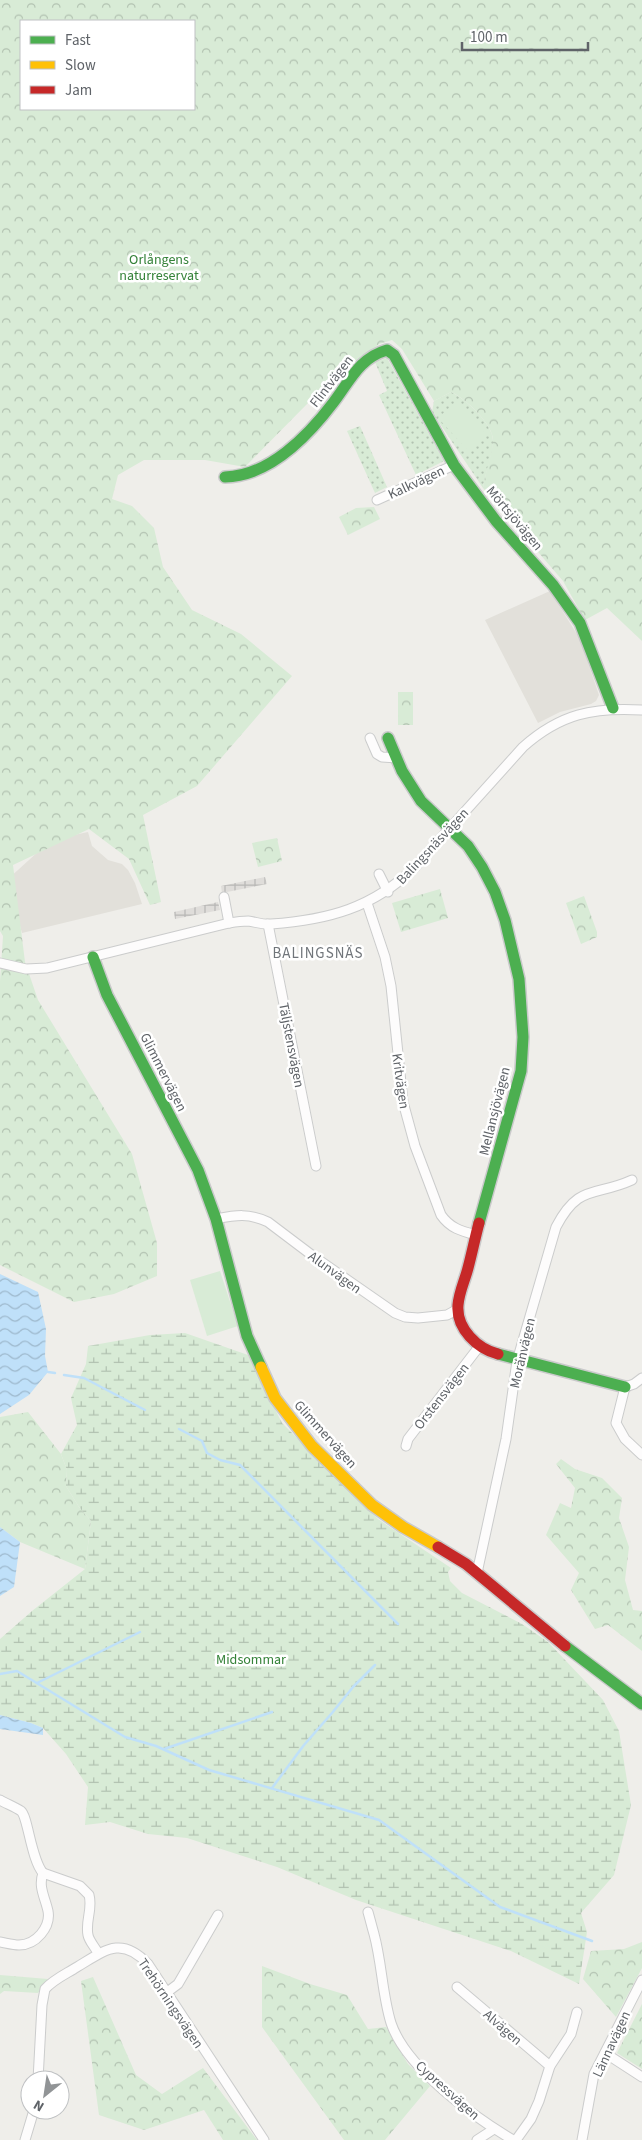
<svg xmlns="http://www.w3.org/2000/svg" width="642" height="2140" viewBox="0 0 642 2140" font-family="'Source Sans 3',sans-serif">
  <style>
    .industrial { fill: url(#industrial-grid) }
    .education { fill: #e2e0da }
    .grass { fill: url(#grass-dots) }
    .forest { fill: url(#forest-crowns); fill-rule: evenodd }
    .wetland { fill: url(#wetland-marsh) }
    .pitch { fill: #d8ebd6 }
    .water { fill: url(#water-waves) }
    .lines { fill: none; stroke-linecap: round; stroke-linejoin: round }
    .stream { stroke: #bfe0f9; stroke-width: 2.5 }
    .street-casing { stroke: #cbcccc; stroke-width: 11 }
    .fast-casing { stroke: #cacacb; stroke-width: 14 }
    .slow-casing { stroke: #cacacb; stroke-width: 14 }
    .jam-casing { stroke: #cacacb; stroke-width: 14 }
    .street { stroke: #fdfcfc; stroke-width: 9 }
    .fast { stroke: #4caf50; stroke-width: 11 }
    .slow { stroke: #ffc107; stroke-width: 11 }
    .jam { stroke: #c62828; stroke-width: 11 }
    .labels { text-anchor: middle; stroke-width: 5; stroke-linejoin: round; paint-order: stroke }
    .park-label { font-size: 14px; fill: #348238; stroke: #fff }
    .street-label { font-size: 14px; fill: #5f6368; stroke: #fff }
    .neighbourhood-label { font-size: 15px; letter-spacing: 1px; fill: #70757a; stroke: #fff }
  </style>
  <defs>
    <pattern id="industrial-grid" width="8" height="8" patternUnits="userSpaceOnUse" patternTransform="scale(1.25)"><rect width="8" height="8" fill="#dfddda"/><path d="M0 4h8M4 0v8" fill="none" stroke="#b8b7b5"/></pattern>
    <pattern id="grass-dots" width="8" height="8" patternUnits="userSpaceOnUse" patternTransform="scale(1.25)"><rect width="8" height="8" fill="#d8ebd6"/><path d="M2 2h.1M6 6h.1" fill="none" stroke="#b2c2b1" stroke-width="1.8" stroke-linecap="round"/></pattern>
    <pattern id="forest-crowns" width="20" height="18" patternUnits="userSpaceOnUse" patternTransform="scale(1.25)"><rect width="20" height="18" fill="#d8ebd6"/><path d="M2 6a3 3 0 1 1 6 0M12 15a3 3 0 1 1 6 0" fill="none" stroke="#b2c2b1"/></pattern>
    <pattern id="wetland-marsh" width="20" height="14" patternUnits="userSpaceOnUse" patternTransform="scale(1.25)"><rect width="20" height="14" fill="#d8ebd6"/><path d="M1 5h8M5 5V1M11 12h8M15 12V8" fill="none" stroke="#b2c2b1"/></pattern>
    <pattern id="water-waves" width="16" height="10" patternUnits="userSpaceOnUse" patternTransform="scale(1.25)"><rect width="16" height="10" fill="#bfe0f9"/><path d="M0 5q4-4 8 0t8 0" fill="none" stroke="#9eb9cd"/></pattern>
  </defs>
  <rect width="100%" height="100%" fill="#efeeea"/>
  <g class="industrial">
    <polygon points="265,877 267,884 222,893 221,886"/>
    <polygon points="218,902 220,910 175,919 174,912"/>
  </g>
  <g class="education">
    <polygon points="550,591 580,639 599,695 596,701 591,704 560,712 538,723 485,620"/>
    <polygon points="88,832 92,846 108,860 122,864 128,870 135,883 142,904 22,933 7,880 51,840"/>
  </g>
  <g class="grass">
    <polygon points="387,358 444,461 416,475 379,395 387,391 375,362"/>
    <path d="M 451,392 C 465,398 494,425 493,441 C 493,455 485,473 483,488 L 432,412 L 434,401 Z"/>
    <polygon points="360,426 387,487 375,493 347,431"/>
  </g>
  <g class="forest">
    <path d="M 0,0 L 642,0 L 642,641 L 607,608 L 585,620 L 563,581 L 483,488 C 485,473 492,455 493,441 C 494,425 465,398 451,392 L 434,401 L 402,349 L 392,340 L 379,344 L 310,401 L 245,467 L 205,460 L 144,460 L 118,475 L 112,499 L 132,506 L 154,528 L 163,567 L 192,610 L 241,634 L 292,676 L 197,786 L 143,815 L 161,902 L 150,905 L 129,859 L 89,829 L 13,865 L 25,962 L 38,1000 L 132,1154 L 157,1243 L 157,1276 L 114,1294 L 74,1302 L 0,1265 L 0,981 L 3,936 L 0,931 ZM 21,21 L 194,21 L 194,109 L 21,109 Z"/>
    <polygon points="374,507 380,519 348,535 339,517 356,508"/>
    <rect x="398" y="692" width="15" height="33"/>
    <polygon points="277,838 282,861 258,867 252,843"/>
    <polygon points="440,889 448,918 401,932 392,903"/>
    <polygon points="584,896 597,932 597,937 581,944 566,903"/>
    <polygon points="28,1412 61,1454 67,1470 66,1486 79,1507 91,1521 85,1569 20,1542 0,1527 0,1417"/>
    <polygon points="561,1459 575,1469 602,1478 622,1498 619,1518 629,1547 625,1580 633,1610 642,1611 642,1651 608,1625 595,1629 571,1590 579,1573 546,1535 560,1503 571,1508 575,1488 556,1464"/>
    <polygon points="642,1942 642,1968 616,2017 583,1979 591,1951 624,1949"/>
    <polygon points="262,1966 310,1984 347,1995 368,2029 386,2027 408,2064 430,2086 385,2140 344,2140 262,2027"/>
    <polygon points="0,1975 48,1979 38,1993 4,1991 0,1994"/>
    <polygon points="93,1977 136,2075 162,2094 203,2068 257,2140 223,2140 204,2110 144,2130 99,2115 81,1981"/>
    <polygon points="642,2004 642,2069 617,2053"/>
  </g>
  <polygon class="wetland" points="185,1333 248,1355 282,1423 378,1519 451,1568 448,1572 450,1581 462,1593 522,1624 548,1642 603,1700 619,1731 631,1805 614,1875 581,1913 587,1932 579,1984 511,1951 356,1900 277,1867 187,1838 148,1834 110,1822 85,1825 88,1787 66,1754 43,1728 31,1723 0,1715 0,1639 32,1611 85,1569 91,1521 79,1507 66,1486 67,1470 61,1454 77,1425 71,1398 86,1364 88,1346 150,1335"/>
  <g class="pitch">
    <polygon points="457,401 487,435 469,452 438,418"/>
    <polygon points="220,1271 238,1326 207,1336 190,1280"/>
  </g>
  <g class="water">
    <polygon points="0,1274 38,1292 46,1329 45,1356 48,1372 29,1395 0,1414"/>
    <polygon points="0,1527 20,1542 14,1587 0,1596"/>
    <polygon points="0,1715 31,1723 43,1728 43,1735 0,1729"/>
  </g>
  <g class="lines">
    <g class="stream">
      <polyline points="48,1372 55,1373"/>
      <polyline points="64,1375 84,1378 145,1410"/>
      <polyline points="179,1429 202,1441 207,1453 220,1460 240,1465 398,1624"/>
      <polyline points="0,1674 17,1671 125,1737 156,1746 209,1770 379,1820 500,1907 592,1941"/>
      <polyline points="37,1683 140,1632"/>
      <polyline points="164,1749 272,1712"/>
      <polyline points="272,1788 304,1745 332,1713 353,1687 375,1665"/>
    </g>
    <g class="street-casing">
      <g id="street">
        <polyline points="377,500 454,465"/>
        <polyline points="370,738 377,754 382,757 397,758"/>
        <polyline points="379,874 388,892"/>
        <polyline points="224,897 229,923"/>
        <path d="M 367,903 L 385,957 L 391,986 L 403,1102 L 415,1146 L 441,1215 C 450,1228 461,1231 476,1235"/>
        <polyline points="268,924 316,1166"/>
        <path d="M 0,963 L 26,969 L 47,968 L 229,923 C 235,922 242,921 248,921 C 256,922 263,925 271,924 C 328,920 373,908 415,867 L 523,747 C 560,714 593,707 642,710"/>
        <path d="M 216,1219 C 237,1215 248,1213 268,1222 L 313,1256 L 395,1313 L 405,1317 L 418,1318 L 447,1315 L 458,1309"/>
        <polyline points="642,1378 634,1384 625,1387 616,1423 625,1439 642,1455"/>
        <polyline points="406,1446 408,1439 478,1348"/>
        <path d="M 477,1573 L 506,1439 L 517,1361 L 556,1227 C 579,1183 595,1197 632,1180"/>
        <path d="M 0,1800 C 7,1804 15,1807 21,1811 C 28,1817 31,1859 43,1873"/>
        <path d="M 368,1912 C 370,1919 372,1927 374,1934 C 382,1963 382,1994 391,2023 C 406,2068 474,2117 513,2140"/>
        <path d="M 0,1942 C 6,1943 13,1945 19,1945 C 36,1945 51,1927 48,1911 C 45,1897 38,1887 43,1873 L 80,1886 L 89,1895 C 93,1909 85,1921 88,1935 C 89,1941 95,1947 98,1953"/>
        <polyline points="457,1987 550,2066"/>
        <polyline points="166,1993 178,1984 218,1915"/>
        <polyline points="605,2053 642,2077"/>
        <path d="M 38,2080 L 42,2005 L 45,1989 C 54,1979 66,1974 77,1967 C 104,1951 121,1935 148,1964 L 264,2140"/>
        <polyline points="25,2140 34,2110"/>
        <polyline points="477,2140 494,2129"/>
        <polyline points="516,2140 531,2119 539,2101 550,2066 571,2034 577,2012"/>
        <polyline points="582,2140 594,2074 642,1980"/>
      </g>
    </g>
    <g class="fast-casing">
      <g id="fast">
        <path d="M 225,477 C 269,476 308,436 333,403 C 350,381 359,358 387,350 L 394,355 L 454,465 L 496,521 L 553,585 L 580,623 L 613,708"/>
        <polyline points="388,738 402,771 421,801 468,846 482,867 495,892 505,920 519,979 523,1037 521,1071 479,1223"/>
        <polyline points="93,957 107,995 198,1170 216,1219 247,1336 261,1367"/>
        <polyline points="498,1354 625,1387"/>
        <polyline points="565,1646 642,1704"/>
      </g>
    </g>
    <g class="slow-casing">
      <polyline id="slow" points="261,1367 275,1398 312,1446 372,1505 403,1527 438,1547"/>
    </g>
    <g class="jam-casing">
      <g id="jam">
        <path d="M 479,1223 C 475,1238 472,1253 468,1268 C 465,1280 459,1292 458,1305 C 456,1329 478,1349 498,1354"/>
        <polyline points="438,1547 466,1564 565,1646"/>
      </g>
    </g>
    <use href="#street" class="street"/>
    <use href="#fast" class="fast"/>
    <use href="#slow" class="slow"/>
    <use href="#jam" class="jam"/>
  </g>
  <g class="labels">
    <g class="park-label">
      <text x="159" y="264">Orlångens<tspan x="159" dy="16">naturreservat</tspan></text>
      <text x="251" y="1664">Midsommar</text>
    </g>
    <g class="street-label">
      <text transform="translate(331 381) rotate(-52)" y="5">Flintvägen</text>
      <text transform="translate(416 482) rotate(-25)" y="5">Kalkvägen</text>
      <text transform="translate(515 518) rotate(50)" y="5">Mörtsjövägen</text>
      <text transform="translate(432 846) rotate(-47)" y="5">Balingsnäsvägen</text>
      <text transform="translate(292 1045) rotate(79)" y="5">Täljstensvägen</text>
      <text transform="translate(164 1072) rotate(63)" y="5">Glimmervägen</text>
      <text transform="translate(401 1081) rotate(82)" y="5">Kritvägen</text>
      <text transform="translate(494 1111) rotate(-76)" y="5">Mellansjövägen</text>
      <text transform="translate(335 1272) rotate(36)" y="5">Alunvägen</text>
      <text transform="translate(522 1353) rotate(-77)" y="5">Moränvägen</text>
      <text transform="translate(441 1396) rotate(-52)" y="5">Orstensvägen</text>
      <text transform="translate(326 1434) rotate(48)" y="5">Glimmervägen</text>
      <text transform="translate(171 2003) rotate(56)" y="5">Trehörningsvägen</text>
      <text transform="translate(503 2027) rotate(41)" y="5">Alvägen</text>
      <text transform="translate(611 2044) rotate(-65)" y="5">Lännavägen</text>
      <text transform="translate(448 2090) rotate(42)" y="5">Cypressvägen</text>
    </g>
    <g class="neighbourhood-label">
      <text x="318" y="958">BALINGSNÄS</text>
    </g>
  </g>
  <rect x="20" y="20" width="175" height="90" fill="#ffffff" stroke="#bfc1c3"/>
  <rect x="30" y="36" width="25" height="8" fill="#4caf50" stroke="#bfc1c3"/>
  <text x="65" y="45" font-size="15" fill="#5f6368">Fast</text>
  <rect x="30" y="61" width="25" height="8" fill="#ffc107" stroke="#bfc1c3"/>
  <text x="65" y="70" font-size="15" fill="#5f6368">Slow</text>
  <rect x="30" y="86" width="25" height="8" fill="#c62828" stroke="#bfc1c3"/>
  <text x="65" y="95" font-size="15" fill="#5f6368">Jam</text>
  <g transform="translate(45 2095) rotate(210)"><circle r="24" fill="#ffffff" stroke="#bfc1c3"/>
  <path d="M0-4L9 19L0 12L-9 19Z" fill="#919496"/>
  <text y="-8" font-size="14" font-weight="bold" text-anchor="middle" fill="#5f6368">N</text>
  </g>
  <path d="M462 42v8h126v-8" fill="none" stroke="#5f6368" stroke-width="2.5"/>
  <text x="470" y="42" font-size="15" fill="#5f6368" stroke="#ffffff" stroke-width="4" paint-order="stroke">100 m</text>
</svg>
